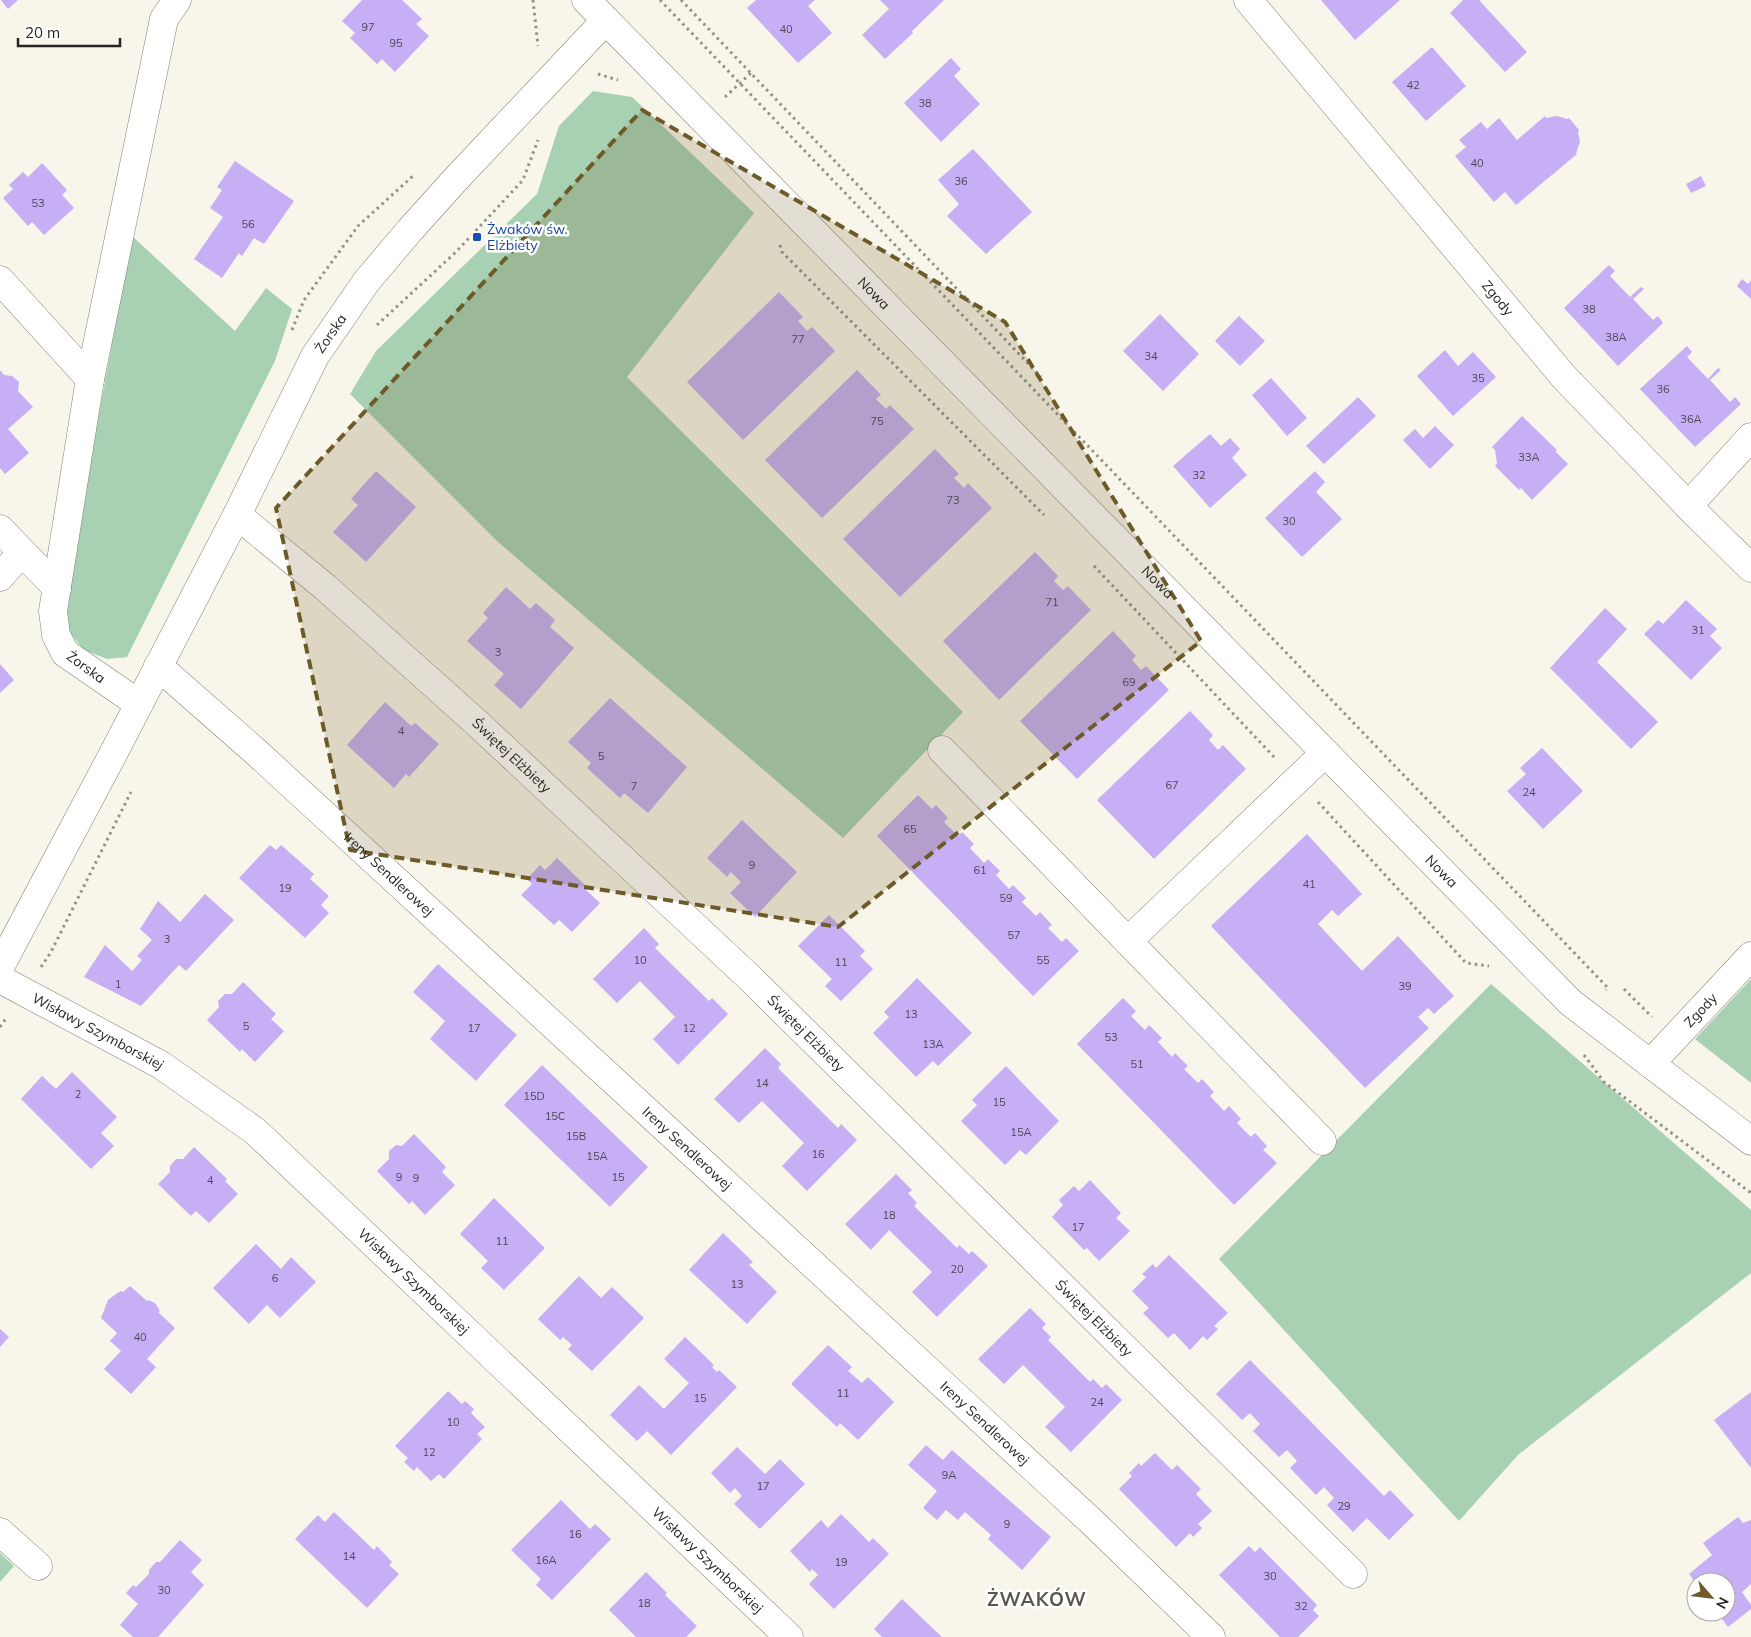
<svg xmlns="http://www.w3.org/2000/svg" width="1751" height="1637" viewBox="0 0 1751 1637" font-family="Mulish,sans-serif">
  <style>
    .green { fill: #a7d1b2 }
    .building { fill: #c6aff5 }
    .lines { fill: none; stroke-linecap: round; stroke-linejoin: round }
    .minor-casing { stroke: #848177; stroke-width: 29 }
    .path { stroke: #939189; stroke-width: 3; stroke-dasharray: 2.5 4; stroke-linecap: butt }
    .minor { stroke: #fff; stroke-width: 28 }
    .marked { fill: #6d5a29; fill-opacity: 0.2; stroke: #6d5a29; stroke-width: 4; stroke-dasharray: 10 6; stroke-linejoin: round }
    .transit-dot { fill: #1a4fb4; stroke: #fff; stroke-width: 2 }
    .labels { text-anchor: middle; stroke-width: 5; stroke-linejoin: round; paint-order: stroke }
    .number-label { font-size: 11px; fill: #4e4856 }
    .transit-label { font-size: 14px; fill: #164399; stroke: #fff; text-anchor: start }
    .street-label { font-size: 14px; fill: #262521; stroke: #fff }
    .district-label { font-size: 19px; font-weight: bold; letter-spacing: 1px; fill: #59574d; stroke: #fff }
  </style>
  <rect width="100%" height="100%" fill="#f8f5ea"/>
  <g class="green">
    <polygon points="593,91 632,97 754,213 627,377 963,712 843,838 498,542 350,394 376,351 537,194 559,126"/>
    <polygon points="132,236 235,331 266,288 292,309 275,361 127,657 107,659 84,650 69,632 65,597"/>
    <polygon points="1751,979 1751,1083 1695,1039"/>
    <polygon points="1491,984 1751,1210 1751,1273 1518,1455 1459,1521 1219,1259"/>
    <polygon points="0,1553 14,1566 0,1582"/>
  </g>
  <g class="building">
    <polygon points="1,0 18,0 8,9"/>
    <polygon points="362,0 402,0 422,19 416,24 429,36 395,72 382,59 377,64 350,38 355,33 342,21"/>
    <polygon points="756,0 815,0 808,6 832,33 798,63 747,8"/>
    <polygon points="880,0 944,0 912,31 913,33 885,59 862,35 889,9"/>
    <polygon points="1321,0 1400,0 1355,40"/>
    <polygon points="1463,0 1479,0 1527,52 1505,72 1450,13"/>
    <polygon points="1432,47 1466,86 1426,121 1392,82"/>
    <polygon points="951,58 961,69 954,76 980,104 941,142 904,103"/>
    <polygon points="1545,116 1546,118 1557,116 1567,119 1569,118 1579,130 1578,132 1580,142 1576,153 1577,154 1516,205 1505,192 1494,202 1455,156 1466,147 1459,140 1481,122 1487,129 1499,118 1517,140"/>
    <polygon points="973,149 1032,212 986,254 947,216 959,204 938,180"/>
    <polygon points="235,161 294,201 264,244 254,238 242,256 239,253 222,278 194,259 223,217 210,208 222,190 217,187"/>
    <polygon points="42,163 67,190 62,195 74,208 44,235 32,222 28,226 3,198 13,189 9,185 23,172 28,177"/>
    <polygon points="1701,176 1706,186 1691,193 1686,184"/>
    <polygon points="1609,265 1615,271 1610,276 1630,297 1641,287 1644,289 1633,299 1653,320 1658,316 1663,323 1618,366 1564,308"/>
    <polygon points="1742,279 1748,284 1751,280 1751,299 1737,286"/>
    <polygon points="779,292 803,317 798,321 807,331 812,327 835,351 743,440 687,382"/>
    <polygon points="1160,314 1199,354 1163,391 1123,351"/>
    <polygon points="1239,316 1265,341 1240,366 1215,341"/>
    <polygon points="1687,346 1692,352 1687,357 1708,379 1718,368 1721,370 1710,380 1730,402 1735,397 1741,404 1695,447 1640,389"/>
    <polygon points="1445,350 1458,366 1473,352 1496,377 1453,416 1417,376"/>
    <polygon points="0,370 4,375 12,376 19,382 18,391 33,407 8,429 29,453 5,474 0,468"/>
    <polygon points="857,370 881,395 876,399 886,409 890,405 914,429 822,518 765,460"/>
    <polygon points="1271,378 1307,418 1287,436 1252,395"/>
    <polygon points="1358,397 1376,416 1324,464 1306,446"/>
    <polygon points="1522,416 1557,450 1555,451 1568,464 1532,500 1521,488 1519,490 1495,466 1497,463 1495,450 1492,447"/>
    <polygon points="1435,426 1454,445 1430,469 1403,440 1415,429 1423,438"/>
    <polygon points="1210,434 1221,446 1230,438 1240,449 1232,458 1247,475 1210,508 1173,466"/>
    <polygon points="935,449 959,474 954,478 964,488 968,483 992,508 900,597 843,539"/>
    <polygon points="376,471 416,507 366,562 333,532 358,505 351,499"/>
    <polygon points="1315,471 1325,482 1316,492 1342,519 1302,557 1265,518"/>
    <polygon points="1035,552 1058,576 1054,581 1063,590 1068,586 1091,610 999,700 943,641"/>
    <polygon points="506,587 530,609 536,603 555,620 550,627 574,648 521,709 494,685 504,674 467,641 488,618 483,613"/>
    <polygon points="1686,600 1717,629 1710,636 1722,648 1691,680 1644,634 1658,620 1663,624"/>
    <polygon points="1605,608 1627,629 1597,662 1658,722 1631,749 1550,668"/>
    <polygon points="1113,631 1136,656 1132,660 1141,670 1146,666 1169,690 1077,779 1020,721"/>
    <polygon points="0,664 14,680 0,693"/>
    <polygon points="610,698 687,767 648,813 624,793 620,798 587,768 591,763 568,742"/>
    <polygon points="385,702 411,726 415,723 439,744 409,777 406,774 394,788 347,745"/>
    <polygon points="1190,711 1213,735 1209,740 1218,750 1223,745 1246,769 1154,859 1097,800"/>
    <polygon points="1542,748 1583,791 1543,829 1507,791 1526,774 1520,768"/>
    <polygon points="918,795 932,809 936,805 948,818 944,822 958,836 962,832 974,844 970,848 984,863 988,859 1000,871 996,875 1009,889 1013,885 1026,898 1022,902 1036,916 1040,912 1052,925 1048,928 1062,942 1066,938 1079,951 1033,996 877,836"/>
    <polygon points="742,820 797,872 755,917 730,893 741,882 731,872 727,877 707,858"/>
    <polygon points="1307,834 1362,894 1338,916 1332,910 1318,924 1362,971 1398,936 1454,996 1434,1014 1428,1008 1418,1017 1429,1028 1365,1088 1211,926"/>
    <polygon points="270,845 276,850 281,845 314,874 310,879 329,896 321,905 329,913 305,938 239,878"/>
    <polygon points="557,858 588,888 586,890 600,903 572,932 559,920 554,925 521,895 532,884 527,879 540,865 545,870"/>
    <polygon points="205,894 234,920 186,971 179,965 141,1006 84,977 105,945 132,971 142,960 137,956 152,940 140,929 158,901 180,922"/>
    <polygon points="829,915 865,951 860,956 873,969 841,1001 825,986 832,979 798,946"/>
    <polygon points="644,928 659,944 655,948 709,1001 712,998 728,1014 678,1065 653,1039 675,1017 640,981 617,1003 593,979"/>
    <polygon points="438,964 517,1035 476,1081 430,1039 445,1021 413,992"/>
    <polygon points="917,978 972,1033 938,1066 933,1061 916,1077 873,1033 889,1017 884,1012"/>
    <polygon points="243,982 276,1014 271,1019 284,1031 255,1062 242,1049 240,1052 207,1020 219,1007 218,1001 225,994 232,994"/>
    <polygon points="1123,998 1136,1011 1131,1016 1145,1030 1149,1025 1162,1038 1158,1042 1172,1057 1175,1053 1188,1066 1184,1069 1198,1083 1202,1079 1214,1092 1210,1096 1224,1111 1229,1106 1241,1119 1237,1123 1251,1137 1255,1133 1267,1146 1263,1150 1277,1163 1234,1205 1077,1044"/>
    <polygon points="765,1048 781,1064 778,1068 838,1128 841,1124 857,1140 807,1191 782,1166 804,1143 762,1101 739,1123 714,1099"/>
    <polygon points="542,1065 648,1167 610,1207 504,1105"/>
    <polygon points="1006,1066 1059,1121 1026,1155 1020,1150 1005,1165 961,1121 977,1105 972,1100"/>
    <polygon points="72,1072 117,1117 101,1133 114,1146 91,1169 21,1099 42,1076 56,1089"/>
    <polygon points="414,1134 446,1167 442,1172 455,1185 425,1215 412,1201 409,1204 377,1171 389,1159 389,1151 396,1145 402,1146"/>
    <polygon points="194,1147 227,1179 225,1181 238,1194 209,1223 196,1211 191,1216 158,1184 170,1172 170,1166 176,1159 183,1159"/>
    <polygon points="896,1174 912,1190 908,1193 917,1203 914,1206 957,1248 959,1245 969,1254 972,1251 988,1266 937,1317 912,1292 932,1272 889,1230 871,1250 845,1224"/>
    <polygon points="1090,1180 1121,1213 1116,1218 1130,1231 1099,1261 1087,1248 1084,1250 1052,1217 1063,1205 1059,1200 1074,1186 1079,1191"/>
    <polygon points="494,1198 545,1248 504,1290 481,1268 488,1261 460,1234"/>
    <polygon points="723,1233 753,1262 749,1265 777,1292 747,1324 689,1270"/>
    <polygon points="256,1244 281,1269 291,1257 316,1282 280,1318 267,1305 249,1324 213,1288"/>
    <polygon points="1169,1255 1228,1313 1214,1326 1218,1329 1207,1340 1203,1336 1190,1350 1174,1333 1168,1338 1143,1313 1149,1308 1132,1291 1146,1277 1142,1274 1153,1264 1156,1268"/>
    <polygon points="579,1276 601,1298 612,1287 644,1318 592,1371 568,1349 572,1345 563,1337 560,1340 538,1319"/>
    <polygon points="130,1286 147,1301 148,1300 155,1303 160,1311 158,1312 175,1328 147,1359 156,1367 131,1394 104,1369 121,1351 110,1341 117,1333 101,1318 108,1300 116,1294 121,1291 123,1292"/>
    <polygon points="1030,1308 1046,1324 1042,1328 1051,1337 1048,1340 1090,1382 1093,1379 1102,1388 1106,1384 1122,1400 1071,1452 1045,1427 1065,1407 1023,1365 1004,1384 978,1359"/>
    <polygon points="0,1329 9,1337 0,1347"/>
    <polygon points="685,1337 714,1365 712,1367 717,1372 719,1370 737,1387 671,1455 647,1431 637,1441 610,1415 639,1385 664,1409 689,1383 664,1359"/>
    <polygon points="828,1345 852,1367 848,1371 862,1383 868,1377 894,1402 858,1440 840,1423 837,1427 791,1384"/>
    <polygon points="1250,1360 1384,1496 1390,1490 1414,1515 1389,1540 1367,1518 1353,1532 1327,1505 1334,1498 1324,1487 1316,1495 1290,1468 1297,1461 1287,1450 1279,1457 1253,1431 1260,1424 1250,1413 1242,1420 1216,1394"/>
    <polygon points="448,1391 462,1404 465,1401 474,1409 471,1413 485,1427 477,1434 482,1439 444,1479 439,1474 431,1481 417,1467 414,1471 404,1462 408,1458 395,1446"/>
    <polygon points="1751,1392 1751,1468 1714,1420"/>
    <polygon points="926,1445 943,1460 952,1450 1051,1537 1022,1570 988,1539 991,1535 965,1512 958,1520 946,1510 937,1520 923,1508 937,1491 908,1465"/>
    <polygon points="737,1447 765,1474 780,1459 805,1484 760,1529 734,1504 742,1496 735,1488 730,1493 711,1473"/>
    <polygon points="1155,1453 1172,1470 1177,1465 1201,1489 1196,1494 1212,1511 1198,1524 1202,1528 1193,1537 1190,1533 1176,1547 1119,1489 1132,1476 1129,1473 1139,1463 1141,1466"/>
    <polygon points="561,1500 590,1529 595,1524 611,1539 552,1600 536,1585 541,1579 511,1550"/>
    <polygon points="334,1512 374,1550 377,1546 392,1562 389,1565 399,1574 367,1608 295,1539 318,1515 325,1522"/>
    <polygon points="841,1514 869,1542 873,1538 889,1554 834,1609 809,1584 818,1575 812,1569 810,1572 790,1551 821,1520 828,1528"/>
    <polygon points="1738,1517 1743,1523 1751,1520 1751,1584 1742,1592 1751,1605 1751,1609 1728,1627 1717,1612 1726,1612 1726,1582 1695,1582 1689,1574 1712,1555 1703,1543"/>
    <polygon points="180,1540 202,1560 191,1572 204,1585 158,1637 133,1637 120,1625 138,1604 126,1593 133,1585 136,1587 149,1574 149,1570 156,1562 160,1562"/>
    <polygon points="1249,1546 1255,1552 1260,1547 1317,1605 1313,1610 1319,1616 1298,1637 1280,1637 1219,1575"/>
    <polygon points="646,1572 667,1593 665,1595 697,1626 686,1637 636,1637 609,1610"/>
    <polygon points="902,1599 942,1637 882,1637 874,1629"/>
  </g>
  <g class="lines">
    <g class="minor-casing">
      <g id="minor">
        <path id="s1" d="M 586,0 L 1570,1002 L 1751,1141"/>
        <path id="s2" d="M 1248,0 L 1564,377 L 1696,514 L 1751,568"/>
        <polyline points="0,280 90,379"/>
        <polyline points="1688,506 1751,437"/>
        <path id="s3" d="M 237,515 L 325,587 L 478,724 L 750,978 L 1353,1574"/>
        <polyline points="0,529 57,588"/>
        <polyline points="0,577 22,552"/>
        <path id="s4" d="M 158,666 L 256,752 L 714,1173 L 1092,1522 L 1211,1637"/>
        <polyline points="139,704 65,653 56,635 53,611 90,379 164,19 177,0"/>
        <polyline points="942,750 1322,1141"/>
        <polyline points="1128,941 1325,753"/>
        <path id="s5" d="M 0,967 L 112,756 L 237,515 L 315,356 L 366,282 L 410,230 L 455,180 L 606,20"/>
        <path id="s6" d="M 0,979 L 161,1065 L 255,1131 L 789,1637"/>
        <path id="s7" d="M 1650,1064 L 1751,956"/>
        <polyline points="0,1532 38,1566"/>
      </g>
    </g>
    <g class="path">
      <polyline points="533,0 538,46"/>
      <polyline points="660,0 1608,988 1606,990"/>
      <polyline points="681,0 1041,377"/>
      <polyline points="598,74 618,80"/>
      <polyline points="725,97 751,73"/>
      <polyline points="780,245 782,252 1044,515"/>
      <polyline points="377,325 456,252 523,180 538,140"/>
      <polyline points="292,330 304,300 358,226 414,175"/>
      <polyline points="1094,566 1275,758"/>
      <polyline points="1318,802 1466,963 1489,966"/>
      <polyline points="41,967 51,952 131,792"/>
      <polyline points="1624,989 1652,1017"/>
      <polyline points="0,1027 7,1017"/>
      <polyline points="1584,1055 1604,1082 1751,1193"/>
    </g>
    <use href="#minor" class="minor"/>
  </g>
  <path class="marked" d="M 642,110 L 1005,322 L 1201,641 L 838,927 L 350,850 L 276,508 Z"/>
  <rect class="transit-dot" x="472" y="232" width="10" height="10" rx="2.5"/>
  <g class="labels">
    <g class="number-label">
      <text x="368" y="31">97</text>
      <text x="786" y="33">40</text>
      <text x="396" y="47">95</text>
      <text x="1413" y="89">42</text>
      <text x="925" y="107">38</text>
      <text x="1477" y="167">40</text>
      <text x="961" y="185">36</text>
      <text x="38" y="207">53</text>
      <text x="248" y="228">56</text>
      <text x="1589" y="313">38</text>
      <text x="1616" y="341">38A</text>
      <text x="798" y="343">77</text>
      <text x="1151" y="360">34</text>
      <text x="1478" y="382">35</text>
      <text x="1663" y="393">36</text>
      <text x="1691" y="423">36A</text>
      <text x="877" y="425">75</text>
      <text x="1529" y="461">33A</text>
      <text x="1199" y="479">32</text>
      <text x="953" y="504">73</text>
      <text x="1289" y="525">30</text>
      <text x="1052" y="606">71</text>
      <text x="1698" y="634">31</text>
      <text x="498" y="656">3</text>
      <text x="1129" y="686">69</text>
      <text x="401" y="735">4</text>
      <text x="601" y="760">5</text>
      <text x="1172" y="789">67</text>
      <text x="634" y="790">7</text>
      <text x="1529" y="796">24</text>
      <text x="910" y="833">65</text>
      <text x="752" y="869">9</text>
      <text x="980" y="874">61</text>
      <text x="1309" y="888">41</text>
      <text x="285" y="892">19</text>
      <text x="1006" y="902">59</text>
      <text x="1014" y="939">57</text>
      <text x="167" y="943">3</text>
      <text x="640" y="964">10</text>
      <text x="1043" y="964">55</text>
      <text x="841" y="966">11</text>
      <text x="118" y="988">1</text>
      <text x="1405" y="990">39</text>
      <text x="911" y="1018">13</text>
      <text x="246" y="1030">5</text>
      <text x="474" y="1032">17</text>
      <text x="689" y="1032">12</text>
      <text x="1111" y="1041">53</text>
      <text x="933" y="1048">13A</text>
      <text x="1137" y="1068">51</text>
      <text x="762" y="1087">14</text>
      <text x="78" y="1098">2</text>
      <text x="534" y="1100">15D</text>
      <text x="999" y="1106">15</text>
      <text x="555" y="1120">15C</text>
      <text x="1021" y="1136">15A</text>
      <text x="576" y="1140">15B</text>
      <text x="818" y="1158">16</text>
      <text x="597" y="1160">15A</text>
      <text x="399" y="1181">9</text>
      <text x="618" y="1181">15</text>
      <text x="416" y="1182">9</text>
      <text x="210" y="1184">4</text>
      <text x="889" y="1219">18</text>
      <text x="1078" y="1231">17</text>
      <text x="502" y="1245">11</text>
      <text x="957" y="1273">20</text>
      <text x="275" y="1282">6</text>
      <text x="737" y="1288">13</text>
      <text x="140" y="1341">40</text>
      <text x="843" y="1397">11</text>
      <text x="700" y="1402">15</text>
      <text x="1097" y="1406">24</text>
      <text x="453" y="1426">10</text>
      <text x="429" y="1456">12</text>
      <text x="949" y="1479">9A</text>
      <text x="763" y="1490">17</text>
      <text x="1344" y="1510">29</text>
      <text x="1007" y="1528">9</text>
      <text x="575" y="1538">16</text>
      <text x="349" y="1560">14</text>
      <text x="546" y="1564">16A</text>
      <text x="841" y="1566">19</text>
      <text x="1270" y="1580">30</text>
      <text x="164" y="1594">30</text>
      <text x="644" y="1607">18</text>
      <text x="1301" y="1610">32</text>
    </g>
    <g class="transit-label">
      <text x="487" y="234">Żwaków św.<tspan x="487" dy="16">Elżbiety</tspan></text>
    </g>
    <g class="street-label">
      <text dy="5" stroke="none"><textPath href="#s1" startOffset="411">Nowa</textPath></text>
      <text dy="5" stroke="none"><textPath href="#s2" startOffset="389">Zgody</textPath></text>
      <text dy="5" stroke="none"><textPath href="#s5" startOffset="715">Żorska</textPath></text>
      <text dy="5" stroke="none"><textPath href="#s1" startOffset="816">Nowa</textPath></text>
      <text transform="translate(86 667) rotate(36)" y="5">Żorska</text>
      <text dy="5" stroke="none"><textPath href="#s3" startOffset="365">Świętej Elżbiety</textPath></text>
      <text dy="5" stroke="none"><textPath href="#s1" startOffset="1221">Nowa</textPath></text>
      <text dy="5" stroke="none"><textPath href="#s4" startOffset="311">Ireny Sendlerowej</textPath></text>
      <text dy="5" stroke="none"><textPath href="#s7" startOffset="74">Zgody</textPath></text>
      <text dy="5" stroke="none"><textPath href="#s6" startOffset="111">Wisławy Szymborskiej</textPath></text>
      <text dy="5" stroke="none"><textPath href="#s3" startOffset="770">Świętej Elżbiety</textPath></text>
      <text dy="5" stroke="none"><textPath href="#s4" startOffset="716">Ireny Sendlerowej</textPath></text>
      <text dy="5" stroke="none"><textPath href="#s6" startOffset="516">Wisławy Szymborskiej</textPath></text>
      <text dy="5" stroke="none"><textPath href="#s3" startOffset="1175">Świętej Elżbiety</textPath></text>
      <text dy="5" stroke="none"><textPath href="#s4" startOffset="1121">Ireny Sendlerowej</textPath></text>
      <text dy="5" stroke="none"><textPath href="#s6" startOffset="921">Wisławy Szymborskiej</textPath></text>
    </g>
    <g class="district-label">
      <text x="1037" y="1606">ŻWAKÓW</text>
    </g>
  </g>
  <g transform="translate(1711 1597) rotate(118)"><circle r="24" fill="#ffffff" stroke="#a8a8a6"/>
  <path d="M0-4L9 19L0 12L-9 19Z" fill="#6d5a29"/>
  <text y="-8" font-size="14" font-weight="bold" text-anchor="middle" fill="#262521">N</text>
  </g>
  <path d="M18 38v8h102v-8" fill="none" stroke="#262521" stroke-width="2.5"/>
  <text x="25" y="38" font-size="15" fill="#262521" stroke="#ffffff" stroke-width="4" paint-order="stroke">20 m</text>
</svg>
